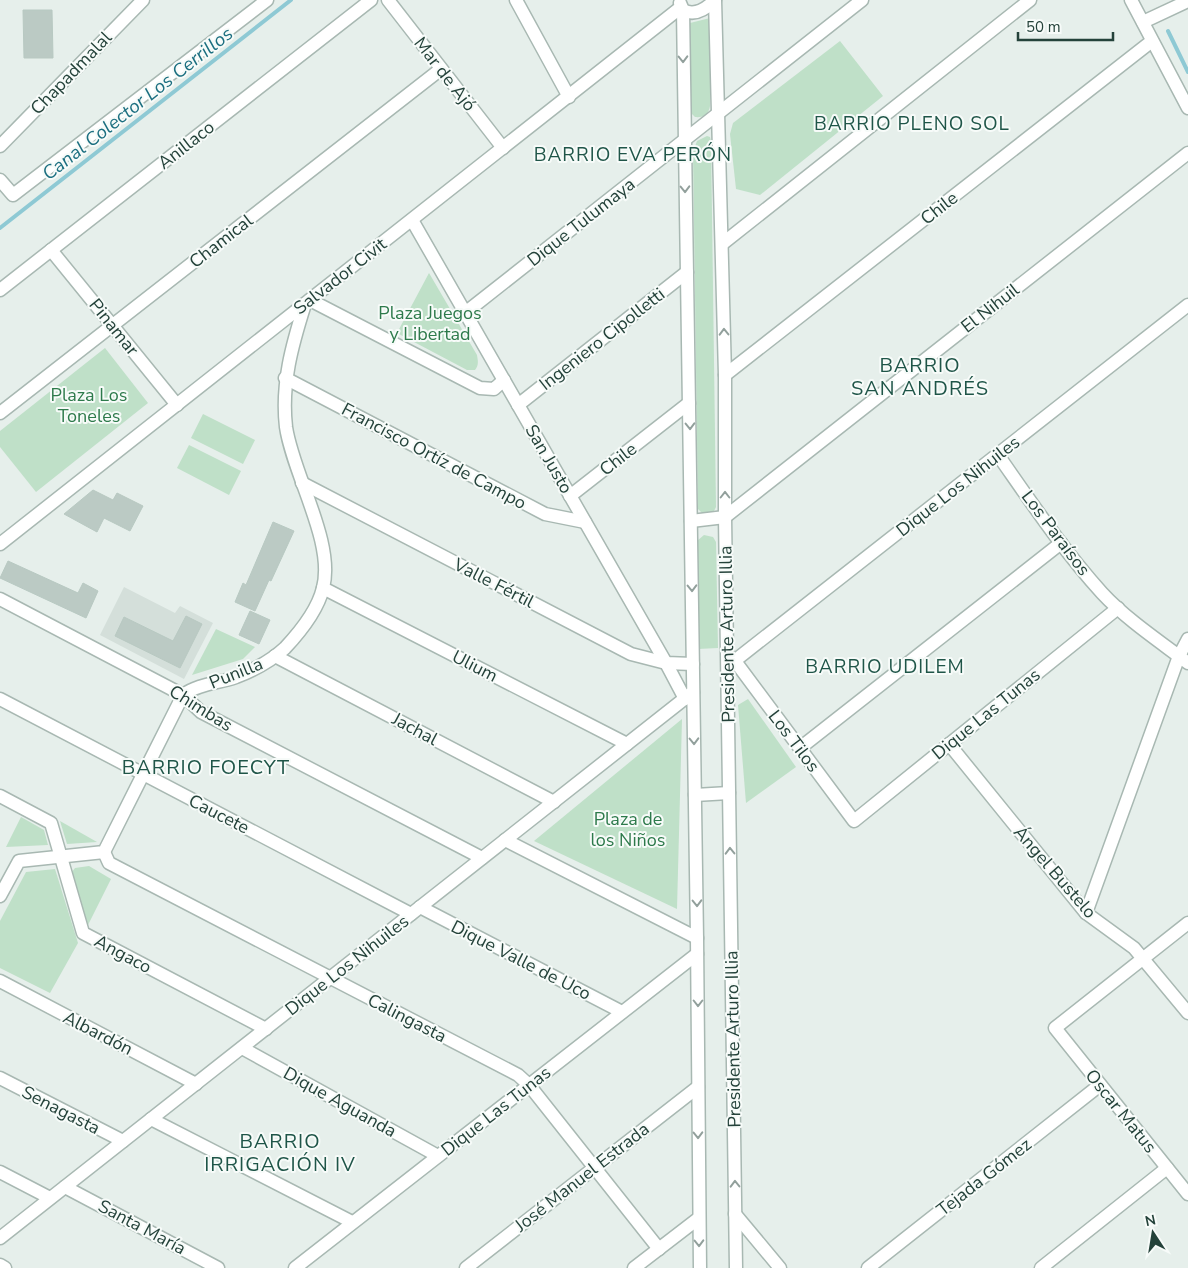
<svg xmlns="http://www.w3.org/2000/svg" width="1188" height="1268" viewBox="0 0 1188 1268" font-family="'Nunito Sans',sans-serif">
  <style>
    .built { fill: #d4dfda }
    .green { fill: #bfe0c8 }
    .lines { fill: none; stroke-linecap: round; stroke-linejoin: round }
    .stream { stroke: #8ec9d4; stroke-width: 4 }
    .building { fill: #bbcac4; stroke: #b8c9c2 }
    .minor-casing { stroke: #a8b8b2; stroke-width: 15 }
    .minor { stroke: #fff; stroke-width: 12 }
    .oneway { stroke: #92a09c }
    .labels { text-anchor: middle; stroke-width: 4; stroke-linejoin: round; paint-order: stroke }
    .street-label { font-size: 18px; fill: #24423a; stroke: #f7fbf9 }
    .park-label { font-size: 18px; fill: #2d7a4b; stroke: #f7fbf9 }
    .water-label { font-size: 19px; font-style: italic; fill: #1c6f80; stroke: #f7fbf9 }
    .neighbourhood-label { font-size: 19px; letter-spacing: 1px; fill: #1f5548; stroke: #f7fbf9 }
    .quarter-label { font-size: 20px; letter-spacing: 1px; fill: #1f5548; stroke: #f7fbf9 }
  </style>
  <rect width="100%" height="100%" fill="#e6efeb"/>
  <polygon class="built" points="124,587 175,613 180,606 213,623 184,679 100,635"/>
  <g class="green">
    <path d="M 710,18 L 710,106 C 709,114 703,118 695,117 L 691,113 L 690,23 Z"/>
    <polygon points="840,41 883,96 760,195 736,189 730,134 733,123"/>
    <polygon points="707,136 710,137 711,141 716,507 713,513 703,514 698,509 693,152 697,141"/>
    <path d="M 429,273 L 477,355 C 478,361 479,365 475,370 L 467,370 L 397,333 Z"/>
    <polygon points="105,348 148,403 36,492 0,447 0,431"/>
    <polygon points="203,414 255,440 243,464 191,438"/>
    <polygon points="189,445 241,471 229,495 177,468"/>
    <polygon points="704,535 713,537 716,542 718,648 698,649 697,541"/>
    <polygon points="216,629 255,647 243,659 192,675"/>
    <polygon points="748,699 796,767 746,803 738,705"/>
    <polygon points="682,719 677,909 534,841"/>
    <polygon points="21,817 44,830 48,845 6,847"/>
    <polygon points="60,821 97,842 67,844"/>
    <polygon points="89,866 111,879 88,925 72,872 75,868"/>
    <polygon points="55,869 78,943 50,993 0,968 0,921 26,872"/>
  </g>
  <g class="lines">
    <g class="stream">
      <polyline points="1168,31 1188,72"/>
      <polyline points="0,228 291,0"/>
    </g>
  </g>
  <g class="building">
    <polygon points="23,10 52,10 53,58 24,58"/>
    <polygon points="93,490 113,500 117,493 143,506 130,531 104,518 97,532 64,514"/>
    <polygon points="273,522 294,531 271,581 269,580 255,611 235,602 243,583 246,585"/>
    <polygon points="8,561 78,593 83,583 98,591 86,618 0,578"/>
    <polygon points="250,611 270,620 259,644 239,635"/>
    <polygon points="186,616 202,624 180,668 115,636 124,617 173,641"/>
  </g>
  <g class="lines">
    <g class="minor-casing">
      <g id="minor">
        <polyline points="388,0 503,148"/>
        <polyline points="516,0 569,97"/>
        <polyline points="715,0 725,375 725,517 736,1268"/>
        <polyline points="1131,0 1188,108"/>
        <path d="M 680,3 L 683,10 C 695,17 707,8 715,0"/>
        <polyline points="683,10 697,938 700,1268"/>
        <polyline points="1143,22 1188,1"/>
        <polyline points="0,146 143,0"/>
        <polyline points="0,180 13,195 267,0"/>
        <polyline points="412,220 666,663 685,699"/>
        <polyline points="722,244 1030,0"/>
        <polyline points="51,250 177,405"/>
        <polyline points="0,290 371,0"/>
        <polyline points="310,300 480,388 494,389 504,380"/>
        <polyline points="465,313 862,0"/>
        <polyline points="725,375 1152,41"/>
        <polyline points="285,378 545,514 585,522"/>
        <polyline points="518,405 687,272"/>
        <polyline points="0,413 441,69"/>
        <path d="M 998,455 C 1031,502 1063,550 1102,593 C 1126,619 1159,641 1188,663"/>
        <polyline points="302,483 631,654 666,663 693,664"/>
        <polyline points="570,496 689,403"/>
        <polyline points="691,521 725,517 1188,153"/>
        <polyline points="0,544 680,8"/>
        <polyline points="323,588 627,744"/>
        <polyline points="0,599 183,695 201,712 482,858"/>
        <polyline points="275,656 554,802"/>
        <polyline points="735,661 854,821 1118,608"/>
        <polyline points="728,666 1188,305"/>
        <polyline points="0,699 411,914"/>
        <polyline points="949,744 1086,913 1134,948 1188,1013"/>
        <polyline points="800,748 1061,543"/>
        <polyline points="695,795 729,793"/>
        <polyline points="0,796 51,823 83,933 266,1029"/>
        <polyline points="505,840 697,938"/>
        <polyline points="104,852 109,863 518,1075 529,1085 659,1249"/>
        <path d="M 0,896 L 19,861 L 104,852 L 183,695 C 198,684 219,683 236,677 C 254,670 271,661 285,648 C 300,632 318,609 323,588 C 335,542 293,475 286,427 C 281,384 292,345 305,304"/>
        <polyline points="420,907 622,1012"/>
        <polyline points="1086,913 1179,656 1188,639"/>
        <polyline points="1188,923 1055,1028 1188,1194"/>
        <polyline points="0,981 196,1084"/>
        <polyline points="242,1048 438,1156"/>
        <polyline points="0,1078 123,1141"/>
        <polyline points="151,1119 352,1222"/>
        <polyline points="0,1172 50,1198"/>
        <polyline points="65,1187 218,1268"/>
        <polyline points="735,1214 780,1268"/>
        <polyline points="0,1238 693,692"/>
        <polyline points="0,1265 5,1268"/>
        <polyline points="295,1268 697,954"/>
        <polyline points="466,1268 698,1087"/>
        <polyline points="634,1268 699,1218"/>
        <polyline points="868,1268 1100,1085"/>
        <polyline points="1041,1268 1167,1168"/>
      </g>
    </g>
    <use href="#minor" class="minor"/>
  </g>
  <defs><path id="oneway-chevron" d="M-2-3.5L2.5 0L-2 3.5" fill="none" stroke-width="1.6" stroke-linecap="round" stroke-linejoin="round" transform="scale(1.25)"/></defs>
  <g class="oneway">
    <use href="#oneway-chevron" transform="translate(683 59) rotate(89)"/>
    <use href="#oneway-chevron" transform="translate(685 189) rotate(89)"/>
    <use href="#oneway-chevron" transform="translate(724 332) rotate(-91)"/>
    <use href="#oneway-chevron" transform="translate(690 426) rotate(89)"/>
    <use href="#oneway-chevron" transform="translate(725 495) rotate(-90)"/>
    <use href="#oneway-chevron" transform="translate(692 588) rotate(89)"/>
    <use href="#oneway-chevron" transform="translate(694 741) rotate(89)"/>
    <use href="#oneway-chevron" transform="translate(730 851) rotate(-91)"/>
    <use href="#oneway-chevron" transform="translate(697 903) rotate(89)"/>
    <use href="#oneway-chevron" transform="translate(698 1003) rotate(90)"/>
    <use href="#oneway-chevron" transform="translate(698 1135) rotate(89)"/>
    <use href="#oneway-chevron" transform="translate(735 1184) rotate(-91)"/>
    <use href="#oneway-chevron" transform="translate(699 1243) rotate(89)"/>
  </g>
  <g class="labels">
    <g class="street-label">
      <text transform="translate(71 73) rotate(-46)" y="6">Chapadmalal</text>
      <text transform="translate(445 74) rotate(52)" y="6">Mar de Ajó</text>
      <text transform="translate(186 145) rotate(-38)" y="6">Anillaco</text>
      <text transform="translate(939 208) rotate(-38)" y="6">Chile</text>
      <text transform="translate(581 222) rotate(-38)" y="6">Dique Tulumaya</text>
      <text transform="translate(221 241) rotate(-38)" y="6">Chamical</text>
      <text transform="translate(340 276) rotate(-38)" y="6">Salvador Civit</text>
      <text transform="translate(990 308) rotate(-38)" y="6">El Nihuil</text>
      <text transform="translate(114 327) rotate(51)" y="6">Pinamar</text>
      <text transform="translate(602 339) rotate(-38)" y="6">Ingeniero Cipolletti</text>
      <text transform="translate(434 456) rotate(28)" y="6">Francisco Ortíz de Campo</text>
      <text transform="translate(549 459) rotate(60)" y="6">San Justo</text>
      <text transform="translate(618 459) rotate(-38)" y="6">Chile</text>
      <text transform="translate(958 486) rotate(-38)" y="6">Dique Los Nihuiles</text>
      <text transform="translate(1056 533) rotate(53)" y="6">Los Paraísos</text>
      <text transform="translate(494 583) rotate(27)" y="6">Valle Fértil</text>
      <text transform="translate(727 634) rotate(-91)" y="6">Presidente Arturo Illia</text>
      <text transform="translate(475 666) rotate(27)" y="6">Ulium</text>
      <text transform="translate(236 673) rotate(-22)" y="6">Punilla</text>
      <text transform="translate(201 708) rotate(32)" y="6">Chimbas</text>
      <text transform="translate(986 714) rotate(-39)" y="6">Dique Las Tunas</text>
      <text transform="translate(415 729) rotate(28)" y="6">Jachal</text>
      <text transform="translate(794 741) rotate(53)" y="6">Los Tilos</text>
      <text transform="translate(219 814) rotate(27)" y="6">Caucete</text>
      <text transform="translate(1055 872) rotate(49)" y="6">Ángel Bustelo</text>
      <text transform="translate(123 954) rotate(28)" y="6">Angaco</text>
      <text transform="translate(521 960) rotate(27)" y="6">Dique Valle de Uco</text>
      <text transform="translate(347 965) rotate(-38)" y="6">Dique Los Nihuiles</text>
      <text transform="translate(407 1018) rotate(27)" y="6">Calingasta</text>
      <text transform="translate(98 1033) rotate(27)" y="6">Albardón</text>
      <text transform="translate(733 1039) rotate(-91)" y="6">Presidente Arturo Illia</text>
      <text transform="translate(340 1102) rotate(29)" y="6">Dique Aguanda</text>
      <text transform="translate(61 1110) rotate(27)" y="6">Senagasta</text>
      <text transform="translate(496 1111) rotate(-38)" y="6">Dique Las Tunas</text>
      <text transform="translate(1121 1111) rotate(51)" y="6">Oscar Matus</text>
      <text transform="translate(582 1177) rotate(-38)" y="6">José Manuel Estrada</text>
      <text transform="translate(984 1177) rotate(-38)" y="6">Tejada Gómez</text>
      <text transform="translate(142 1227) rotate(28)" y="6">Santa María</text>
    </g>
    <g class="park-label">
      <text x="430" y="319">Plaza Juegos<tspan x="430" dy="21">y Libertad</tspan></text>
      <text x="89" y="401">Plaza Los<tspan x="89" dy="21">Toneles</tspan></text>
      <text x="628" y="825">Plaza de<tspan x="628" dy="21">los Niños</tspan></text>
    </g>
    <g class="water-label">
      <text transform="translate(137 103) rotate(-38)" y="7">Canal Colector Los Cerrillos</text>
    </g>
    <g class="neighbourhood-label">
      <text x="912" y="130">BARRIO PLENO SOL</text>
      <text x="633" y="161">BARRIO EVA PERÓN</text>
      <text x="885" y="673">BARRIO UDILEM</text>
    </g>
    <g class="quarter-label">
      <text x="920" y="372">BARRIO<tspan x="920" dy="23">SAN ANDRÉS</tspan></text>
      <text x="206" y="774">BARRIO FOECYT</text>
      <text x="280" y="1148">BARRIO<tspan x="280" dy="23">IRRIGACIÓN IV</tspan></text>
    </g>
  </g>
  <g transform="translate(1153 1233) rotate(348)" stroke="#f7fbf9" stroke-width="4" paint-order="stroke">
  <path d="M0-4L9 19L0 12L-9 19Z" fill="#24423a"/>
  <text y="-8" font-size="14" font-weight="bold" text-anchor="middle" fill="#24423a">N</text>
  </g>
  <path d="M1018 32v8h95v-8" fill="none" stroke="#24423a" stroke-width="2.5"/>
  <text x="1026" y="32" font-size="15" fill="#24423a" stroke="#f7fbf9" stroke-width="4" paint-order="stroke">50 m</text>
</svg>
